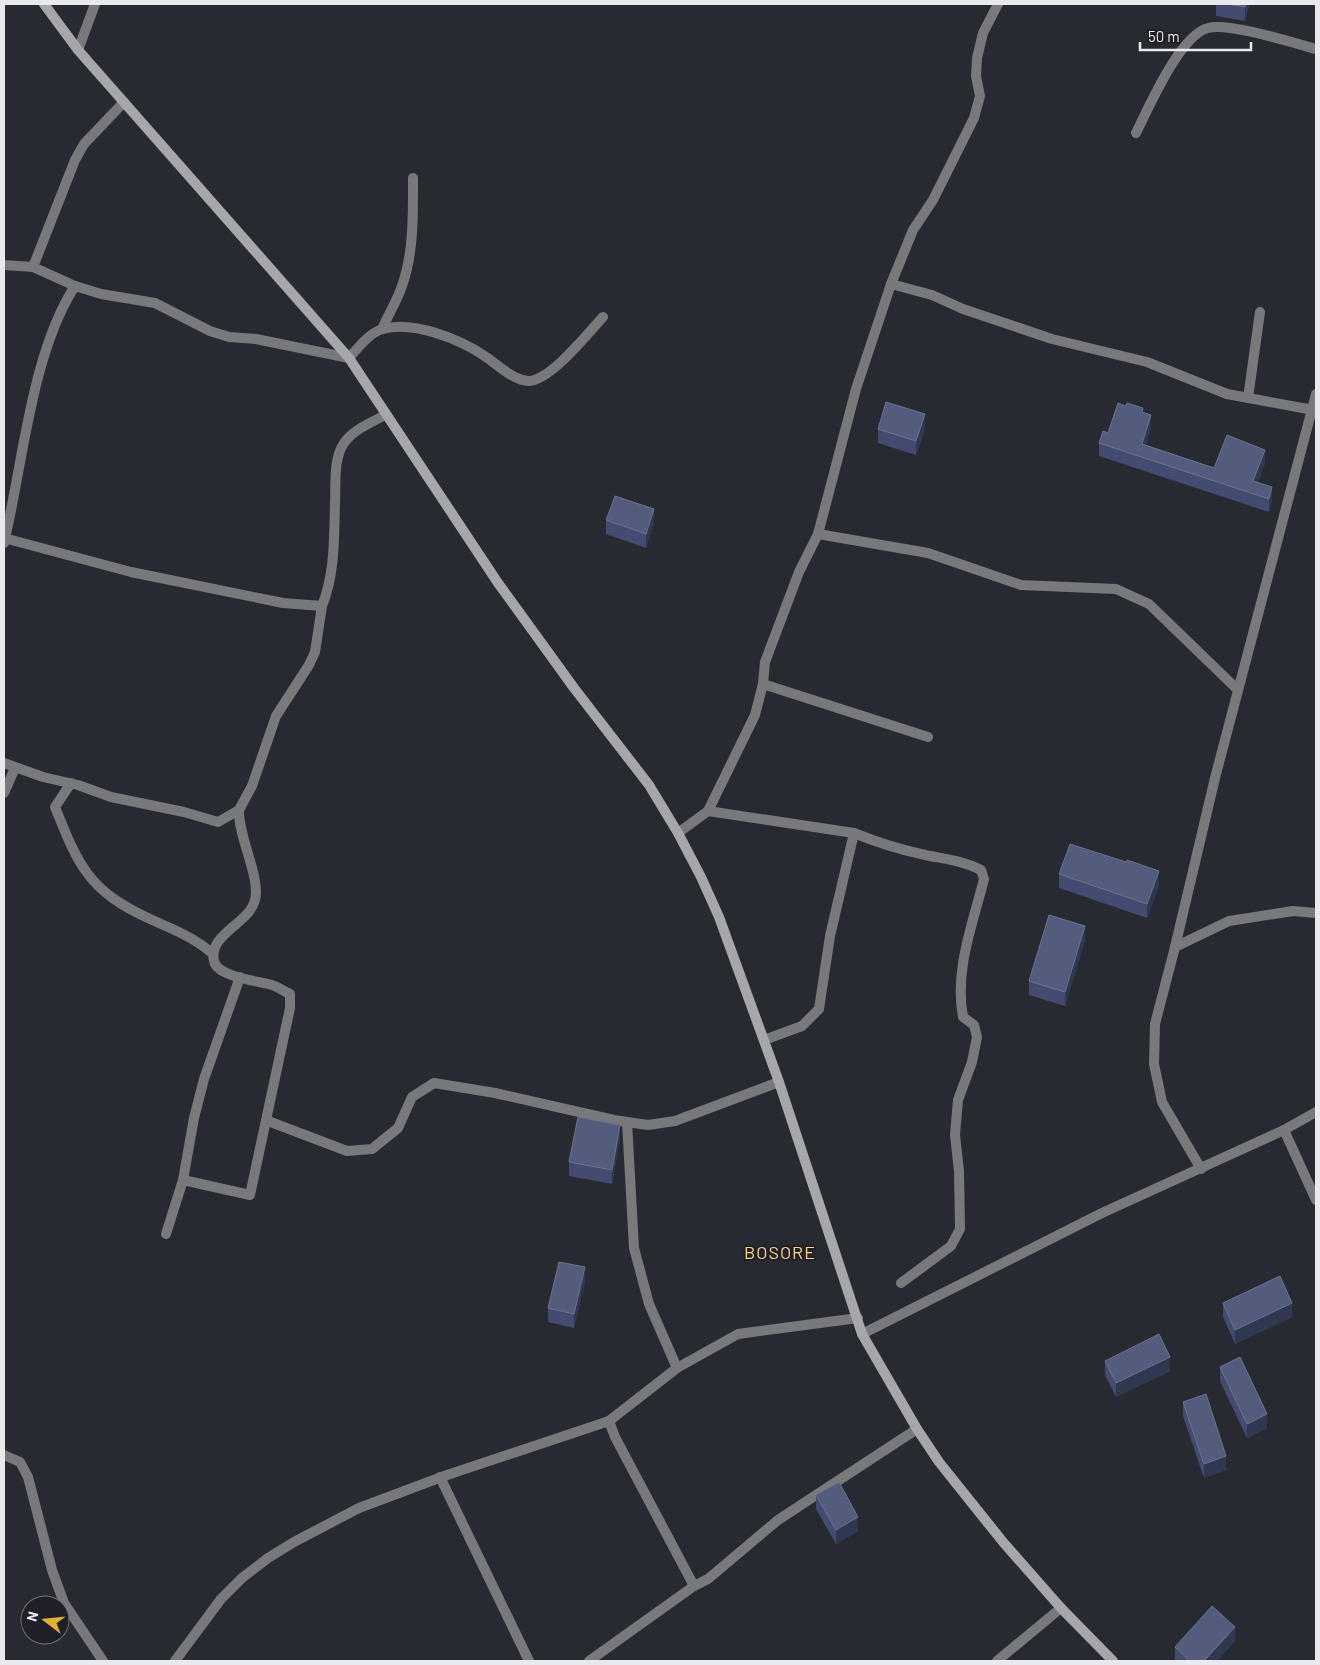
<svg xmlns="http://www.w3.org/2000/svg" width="1320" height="1665" viewBox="0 0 1320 1665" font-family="Barlow,sans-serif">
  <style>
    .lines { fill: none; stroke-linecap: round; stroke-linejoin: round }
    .street { stroke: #78797d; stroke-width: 10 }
    .secondary { stroke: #a5a7ac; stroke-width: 10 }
    .wall { fill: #434b70 }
    .shaded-wall { fill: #303751 }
    .building { fill: #545c7d; stroke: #6c728f }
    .labels { text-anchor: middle; stroke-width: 4; stroke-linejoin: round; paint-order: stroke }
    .quarter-label { font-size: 18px; letter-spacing: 1px; fill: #fad48b; stroke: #1f2027 }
  </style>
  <rect width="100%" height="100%" fill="#282a31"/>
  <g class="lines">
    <g class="street">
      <polyline points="78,50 95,4"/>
      <path d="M 1136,133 C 1149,107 1180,35 1208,28 C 1228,22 1294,43 1316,49"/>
      <polyline points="4,265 33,267 75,160 84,144 124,102"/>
      <path d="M 33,267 L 75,286 L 101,294 L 155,303 L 210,331 L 229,337 L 256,339 L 349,358 C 358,348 370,332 383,329 C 413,320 462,340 486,357 C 498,365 514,381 529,381 C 551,380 588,333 603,317"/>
      <polyline points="891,284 913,230 933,200 974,118 980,96 976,76 977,58 983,33 998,4"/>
      <path d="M 382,329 C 388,315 397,301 402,286 C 414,252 413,214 413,178"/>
      <polyline points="1248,398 1260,312"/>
      <polyline points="818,534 928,553 1021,585 1116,589 1149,604 1238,690"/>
      <path d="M 4,538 L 131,572 L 283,603 L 322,606 C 335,574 334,538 335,503 C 336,485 333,459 344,443 C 354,429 371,423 385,415"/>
      <path d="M 4,543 C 23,464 31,354 75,286"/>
      <polyline points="763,684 928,737"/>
      <polyline points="4,763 43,777 78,785 111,797 184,812 218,822 239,810 252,786 276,716 309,665 315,652 322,606"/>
      <path d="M 71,783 L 55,807 C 79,867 89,891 150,919 C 172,929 194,937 213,954"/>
      <polyline points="4,793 15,768"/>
      <polyline points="708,811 854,833 830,936 819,1009 802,1026 764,1040"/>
      <polyline points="678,833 708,811 755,715 763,684 765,662 799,572 818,534 856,389 891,284 932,295 963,309 1052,339 1147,362 1227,394 1313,410"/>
      <path d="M 854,833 C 876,842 898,849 921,854 C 942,859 962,860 981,870 L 984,879 C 973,923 954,971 963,1017 L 974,1025 L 977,1037 L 972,1062 L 958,1100 L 955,1135 L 959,1171 L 960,1229 L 951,1246 L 901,1283"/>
      <polyline points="1175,947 1229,921 1293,911 1316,913"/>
      <polyline points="268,1121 347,1151 372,1149 398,1128 412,1097 434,1083 495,1093 614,1120 648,1125 675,1121 779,1082"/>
      <polyline points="627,1122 634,1248 649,1304 677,1368"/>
      <polyline points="1284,1130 1316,1200"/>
      <polyline points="1201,1169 1162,1102 1154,1064 1155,1024 1175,947 1215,778 1316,394"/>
      <path d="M 183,1180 L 250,1195 L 290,1008 L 290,994 C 284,991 278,987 272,985 C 259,981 217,977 214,961 C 208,934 249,924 255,900 C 261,878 238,837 239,810"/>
      <polyline points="166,1234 183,1180 194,1118 204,1079 240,977"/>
      <polyline points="862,1334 1102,1213 1284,1130 1316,1112"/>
      <polyline points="609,1421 615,1437 694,1586"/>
      <polyline points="4,1455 20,1462 28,1477 52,1570 64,1603 103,1661"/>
      <polyline points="440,1477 529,1661"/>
      <polyline points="175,1661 221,1599 242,1578 268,1558 294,1542 359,1508 447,1475 609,1421 677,1368 738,1334 858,1318"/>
      <polyline points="589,1661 694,1586 708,1579 778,1520 917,1429"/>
      <polyline points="997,1661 1061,1608"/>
    </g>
    <polyline class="secondary" points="44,4 78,50 349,358 498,583 574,688 649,785 678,833 701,877 719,917 779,1082 862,1334 917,1429 939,1462 1003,1542 1061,1608 1113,1661"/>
  </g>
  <g class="wall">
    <polygon points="1212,4 1249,4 1245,21 1216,16 1216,5 1212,5"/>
    <polygon points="1143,412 1151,428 1146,445 1214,468 1265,463 1258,482 1272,500 1269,512 1099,456 1099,443 1108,433"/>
    <polygon points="925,428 916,455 878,443 878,429"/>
    <polygon points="606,520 654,523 646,548 606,534"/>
    <polygon points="1059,874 1159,885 1147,918 1059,888"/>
    <polygon points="1085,940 1065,1006 1029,995 1029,981"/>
    <polygon points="620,1139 612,1184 569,1176 569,1162"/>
    <polygon points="585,1281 574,1328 548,1322 548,1308"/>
    <polygon points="1223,1303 1292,1317 1235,1344 1223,1317"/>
    <polygon points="1105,1361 1170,1371 1116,1397 1105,1375"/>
    <polygon points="1220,1367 1267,1428 1247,1438 1220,1381"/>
    <polygon points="1183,1402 1226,1470 1204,1478 1183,1416"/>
    <polygon points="816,1495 858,1531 836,1544 816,1509"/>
    <polygon points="1235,1641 1217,1661 1175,1661 1175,1647"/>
  </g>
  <g class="shaded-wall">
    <polygon points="1246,4 1249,4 1245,21 1245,7"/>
    <polygon points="925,414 925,428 916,455 916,441"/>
    <polygon points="1151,415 1151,428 1142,457 1142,444"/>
    <polygon points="1265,450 1265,463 1253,494 1253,481"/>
    <polygon points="1272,487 1272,500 1269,512 1269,499"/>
    <polygon points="654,509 654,523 646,548 646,534"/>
    <polygon points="1159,871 1159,885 1147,918 1147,904"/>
    <polygon points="1085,926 1085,940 1065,1006 1065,992"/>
    <polygon points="620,1125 620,1139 612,1184 612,1170"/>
    <polygon points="585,1267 585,1281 574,1328 574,1314"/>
    <polygon points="1292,1303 1292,1317 1235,1344 1235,1330"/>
    <polygon points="1170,1357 1170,1371 1116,1397 1116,1383"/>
    <polygon points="1267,1414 1267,1428 1247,1438 1247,1424"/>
    <polygon points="1226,1456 1226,1470 1204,1478 1204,1464"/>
    <polygon points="858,1517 858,1531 836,1544 836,1530"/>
    <polygon points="1235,1627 1235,1641 1217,1661 1204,1661"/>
  </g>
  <g class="building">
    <polygon points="1228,4 1246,4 1245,7"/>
    <polygon points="886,402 925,414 916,441 878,429"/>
    <polygon points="1118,403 1126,406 1127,403 1143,408 1142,412 1151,415 1142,444 1214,468 1227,435 1265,450 1253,481 1272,487 1269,499 1099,443 1103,431 1108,433"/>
    <polygon points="615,496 654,509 646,534 606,520"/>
    <polygon points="1070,844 1126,862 1127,860 1159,871 1147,904 1059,874"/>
    <polygon points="1049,915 1085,926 1065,992 1029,981"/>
    <polygon points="578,1117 620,1125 612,1170 569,1162"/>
    <polygon points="559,1262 585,1267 574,1314 548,1308"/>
    <polygon points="1280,1276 1292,1303 1235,1330 1223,1303"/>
    <polygon points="1159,1334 1170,1357 1116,1383 1105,1361"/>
    <polygon points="1240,1357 1267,1414 1247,1424 1220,1367"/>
    <polygon points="1206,1394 1226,1456 1204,1464 1183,1402"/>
    <polygon points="839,1482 858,1517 836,1530 816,1495"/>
    <polygon points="1212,1606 1235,1627 1204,1661 1190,1661 1175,1647"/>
  </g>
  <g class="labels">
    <g class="quarter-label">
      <text x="780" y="1259">BOSORE</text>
    </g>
  </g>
  <rect width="1320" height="1665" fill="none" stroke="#e9eaee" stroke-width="10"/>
  <g transform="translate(45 1620) rotate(286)"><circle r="24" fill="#1f2027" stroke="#707177"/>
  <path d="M0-4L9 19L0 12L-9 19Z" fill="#e4ae35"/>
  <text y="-8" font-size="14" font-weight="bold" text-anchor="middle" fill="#e9eaee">N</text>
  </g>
  <path d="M1140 42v8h111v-8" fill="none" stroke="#e9eaee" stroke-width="2.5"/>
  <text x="1148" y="42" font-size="15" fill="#e9eaee" stroke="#1f2027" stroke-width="4" paint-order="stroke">50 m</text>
</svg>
